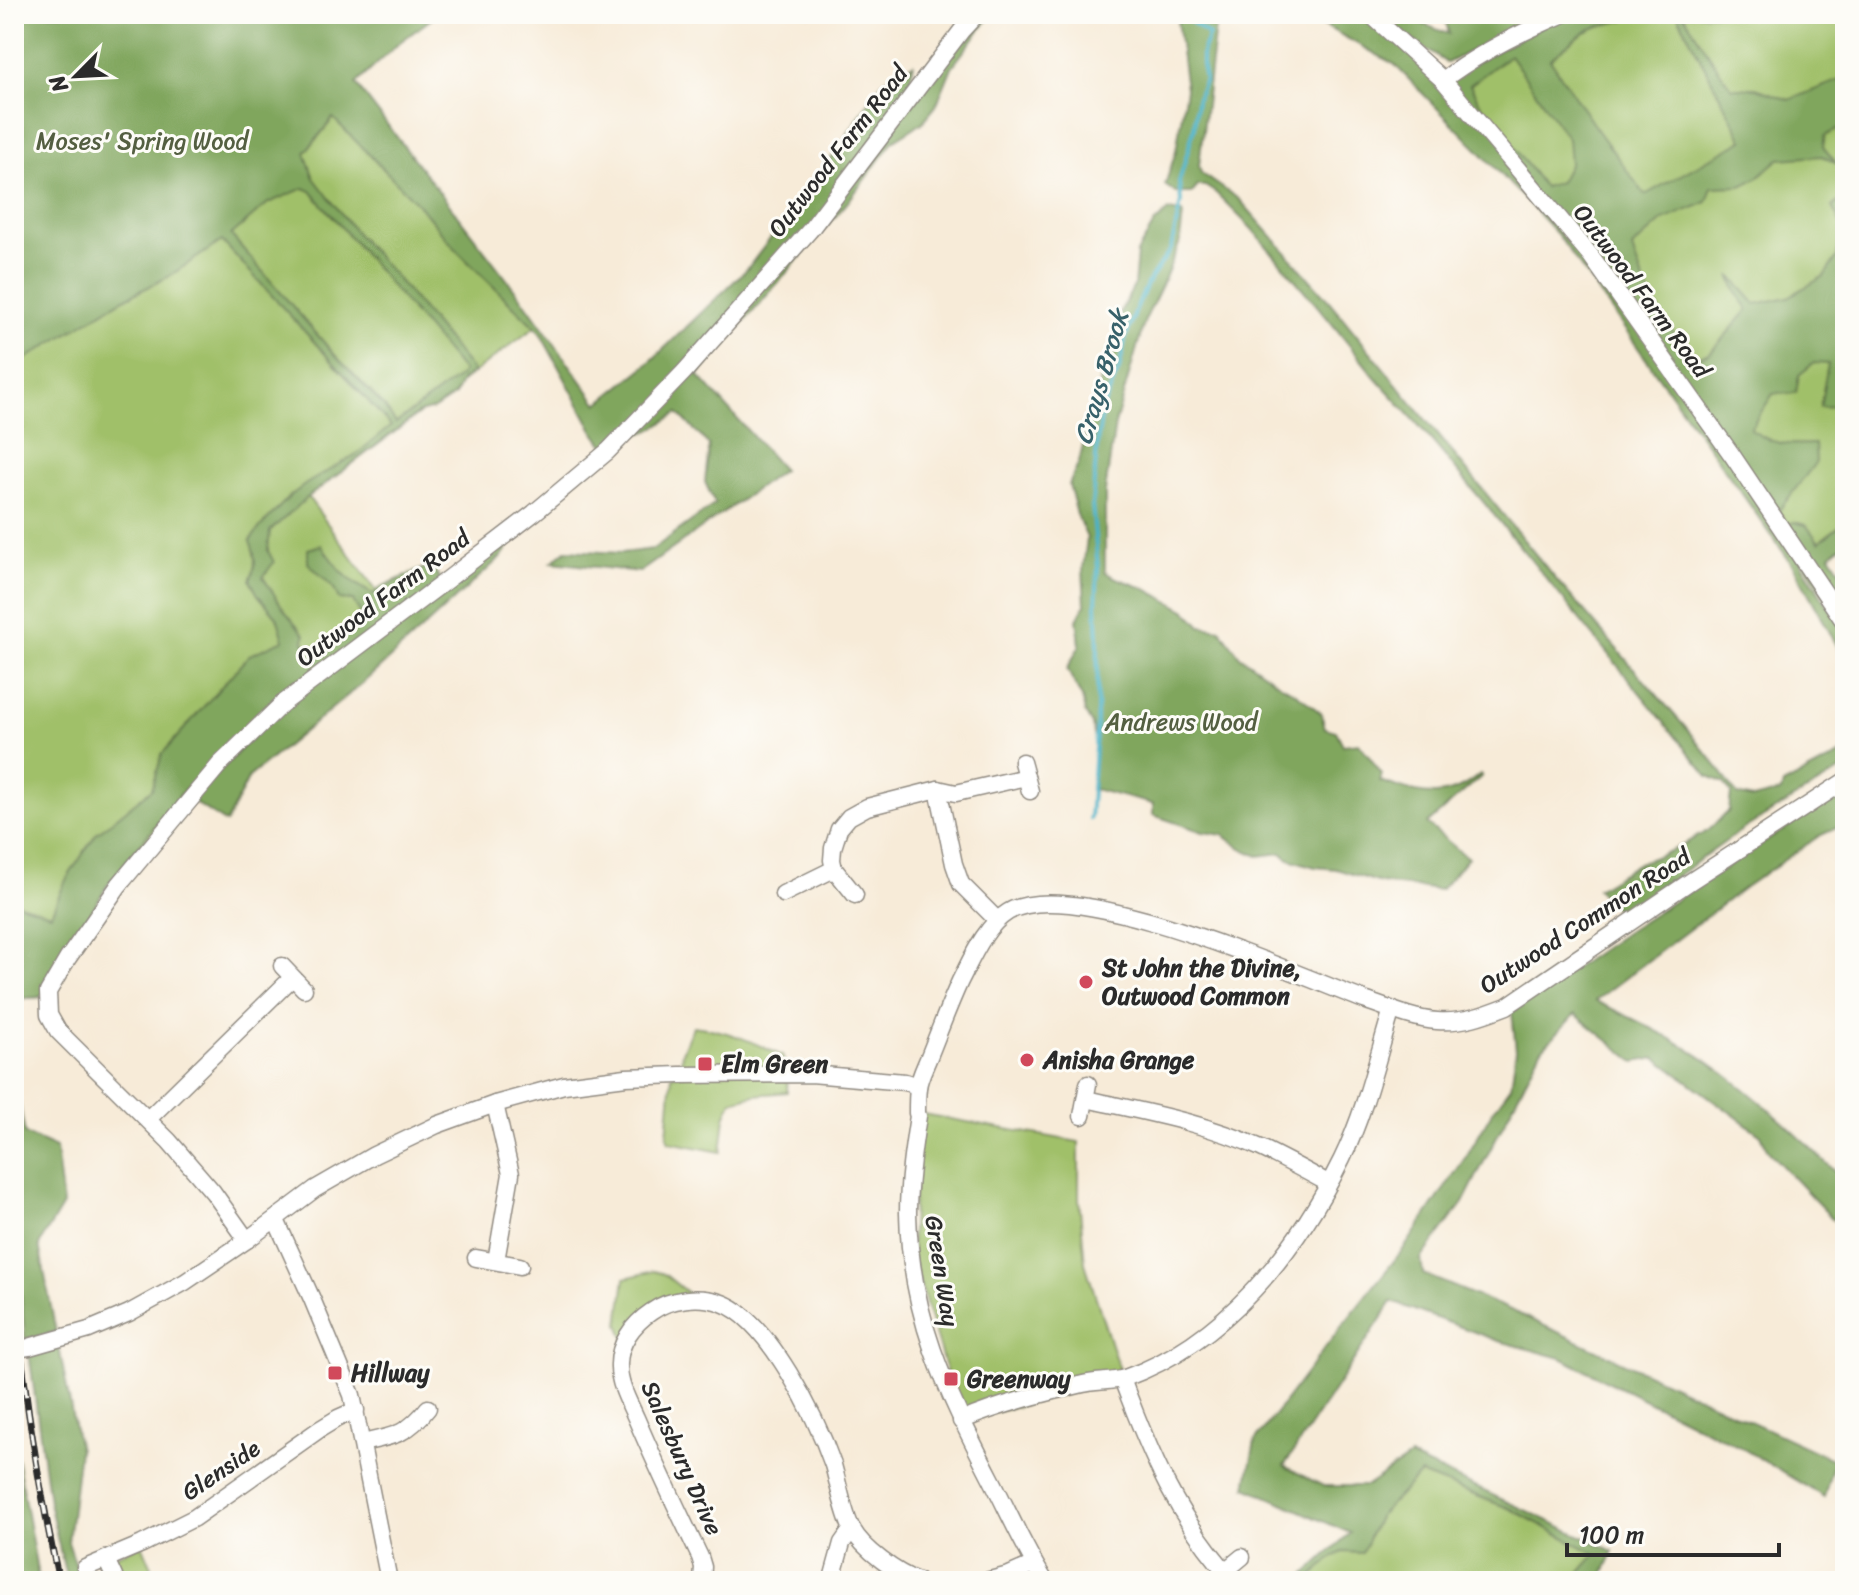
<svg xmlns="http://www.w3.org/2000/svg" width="1859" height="1595" viewBox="0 0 1859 1595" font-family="Sriracha,sans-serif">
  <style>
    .green { fill: #a0c069; stroke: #66764a; stroke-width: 2 }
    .forest { fill: #80a65d; stroke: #566844; stroke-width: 2; fill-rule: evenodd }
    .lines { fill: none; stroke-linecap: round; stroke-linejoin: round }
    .stream { stroke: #4ab2c8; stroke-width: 4 }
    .street-casing { stroke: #918b82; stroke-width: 19 }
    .street { stroke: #fff; stroke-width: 16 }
    .rail-casing { stroke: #2b2b2b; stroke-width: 7 }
    .rail { stroke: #fdfcf7; stroke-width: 4; stroke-dasharray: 12; stroke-linecap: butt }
    .street-bridge-casing { stroke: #918b82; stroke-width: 19; stroke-linecap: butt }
    .street-bridge { stroke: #fff; stroke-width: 16 }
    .poi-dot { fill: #d1495b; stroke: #fdfcf7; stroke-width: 3 }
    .labels { text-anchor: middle; stroke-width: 6; stroke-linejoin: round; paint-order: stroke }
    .park-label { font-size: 24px; fill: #545f41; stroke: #fdfcf7 }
    .street-label { font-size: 24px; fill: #2b2b2b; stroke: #fdfcf7 }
    .poi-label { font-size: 24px; font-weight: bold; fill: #2b2b2b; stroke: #fdfcf7; text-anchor: start }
    .water-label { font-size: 26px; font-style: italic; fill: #37616a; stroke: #fdfcf7 }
  </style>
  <rect width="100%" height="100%" fill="#fdfcf7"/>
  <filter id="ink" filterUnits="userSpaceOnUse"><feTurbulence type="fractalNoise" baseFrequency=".0125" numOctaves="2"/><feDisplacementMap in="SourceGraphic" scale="16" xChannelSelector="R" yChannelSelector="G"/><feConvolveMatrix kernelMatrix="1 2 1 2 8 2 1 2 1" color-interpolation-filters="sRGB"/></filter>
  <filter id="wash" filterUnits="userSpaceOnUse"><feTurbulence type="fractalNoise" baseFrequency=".006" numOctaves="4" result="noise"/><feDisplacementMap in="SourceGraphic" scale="32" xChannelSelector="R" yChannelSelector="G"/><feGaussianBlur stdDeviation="1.8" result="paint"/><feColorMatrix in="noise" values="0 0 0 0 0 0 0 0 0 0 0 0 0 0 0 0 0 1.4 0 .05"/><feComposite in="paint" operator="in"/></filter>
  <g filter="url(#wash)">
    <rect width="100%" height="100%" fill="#f7ebd8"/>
    <g class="green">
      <polygon points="1563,14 1845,14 1845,522 1808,550 1443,80"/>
      <polygon points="341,106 469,262 535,327 308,497 397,619 193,794 108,884 41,997 14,999 14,366 122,300 168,277 234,232 268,203 303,188 305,153 329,124"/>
      <path d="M 693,1026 C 727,1030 751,1041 782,1056 L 788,1073 L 787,1092 L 755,1095 L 732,1101 L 725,1117 L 721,1152 L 669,1142 L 667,1136 L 672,1075 L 680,1074 L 682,1052 Z"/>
      <polygon points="917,1113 1079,1142 1079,1199 1085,1263 1122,1379 961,1421 911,1253"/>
      <polygon points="654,1271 664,1274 695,1299 677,1301 625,1339 619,1324 625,1278"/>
      <polygon points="1420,1474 1511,1509 1597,1554 1572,1581 1300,1581 1332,1551 1362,1553 1378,1517"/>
      <polygon points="142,1544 154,1572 133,1581 125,1581 114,1556"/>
    </g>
    <g class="forest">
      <path d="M 14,14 L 438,14 L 400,42 L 356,84 L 526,304 L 598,404 L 649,363 L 747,269 L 830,160 L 883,81 L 913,64 L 907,101 L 975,14 L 996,14 L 990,17 L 952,67 L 936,106 L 923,122 L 893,141 L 847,203 L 698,375 L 783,470 L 640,572 L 552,562 L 566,550 L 622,553 L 653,549 L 715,504 L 705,482 L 709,445 L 678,413 C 661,423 646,438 625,434 L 608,451 L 593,430 L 539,331 L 458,252 L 417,203 L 333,118 L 305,153 L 314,178 L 361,239 L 395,276 L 474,372 L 462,380 L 455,395 L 434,409 L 419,413 L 308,497 L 270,531 L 268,551 L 274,562 L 263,577 L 285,611 L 305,635 L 304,642 L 308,647 L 318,650 L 324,647 L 333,635 L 353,626 L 361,614 L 353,601 L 339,599 L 333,587 L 308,563 L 308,549 L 321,545 C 337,568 347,581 373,594 L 383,586 L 431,565 L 443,583 L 220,764 L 185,789 L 108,884 L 41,997 L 14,999 L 14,900 L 20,904 L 51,914 L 66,880 L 96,834 L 152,789 L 162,754 L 249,655 L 284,640 L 277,617 L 258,595 L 250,580 C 257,565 256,556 250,541 L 261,526 L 290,496 L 306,484 L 358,453 L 391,426 L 222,241 L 168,277 L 122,300 L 14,366 ZM 304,188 L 311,191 L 463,371 L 460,376 L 396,423 L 383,405 L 334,354 L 231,235 L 268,203 Z"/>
      <polygon points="1173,14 1219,14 1215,27 1199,166 1201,173 1240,200 1329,301 1554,577 1685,727 1718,767 1737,795 1753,799 1781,792 1783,785 1845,752 1845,768 1745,828 1622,915 1597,889 1639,863 1673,850 1707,831 1729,811 1731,793 1724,783 1708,776 1485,504 1416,422 1375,377 1325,315 1252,229 1216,193 1205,186 1198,186 1192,193 1176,193 1165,185 1176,151 1186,89 1177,20"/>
      <path d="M 1303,14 L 1363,14 L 1443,80 L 1564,14 L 1639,14 C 1625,22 1609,23 1594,28 C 1578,34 1564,48 1550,59 L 1593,124 L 1645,195 L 1743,140 L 1677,14 L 1683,14 L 1719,70 L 1732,88 L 1756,88 L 1789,100 L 1845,78 L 1845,125 L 1825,136 L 1823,147 L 1837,164 L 1822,156 L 1779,159 L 1757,178 L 1741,186 L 1712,187 L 1707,202 L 1663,220 L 1632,248 C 1643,290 1667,324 1692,358 L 1710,353 L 1748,310 L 1736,291 L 1730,275 L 1756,304 L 1788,297 L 1824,276 L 1837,257 L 1842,226 L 1832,207 L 1845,196 L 1845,320 L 1843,321 L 1840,341 L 1844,365 L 1836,379 L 1843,395 L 1837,406 L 1820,407 L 1828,364 L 1814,363 L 1799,375 L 1796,393 L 1773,394 L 1750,429 C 1775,446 1786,445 1815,444 L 1816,462 L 1774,517 L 1807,573 L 1845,632 L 1845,660 L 1794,567 L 1557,234 L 1480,152 L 1394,64 ZM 1510,55 L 1568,139 L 1570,163 L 1560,182 L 1544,187 L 1478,100 L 1470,85 Z"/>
      <polygon points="1382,14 1404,14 1407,18 1449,34 1444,14 1468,14 1472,20 1493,22 1507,14 1545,14 1447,63 1406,36"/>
      <path d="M 1168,211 L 1183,213 L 1180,242 L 1162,285 L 1145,320 L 1115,424 L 1105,492 L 1105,572 L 1114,577 L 1146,589 L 1187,611 L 1201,626 L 1220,629 L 1240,656 L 1278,683 L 1296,693 L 1321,713 L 1325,728 L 1336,731 L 1343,745 L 1359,743 L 1382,774 L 1380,781 C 1419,794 1445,805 1480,774 L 1482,776 L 1427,824 L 1468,858 L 1440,890 L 1381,883 L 1336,869 L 1315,867 L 1289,859 L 1282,853 L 1258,856 L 1241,848 L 1223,835 L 1203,832 L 1153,815 L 1153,804 L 1093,789 L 1096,743 L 1092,725 L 1085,713 L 1082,698 L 1067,669 L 1080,645 L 1077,619 L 1085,605 L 1083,569 L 1087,538 L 1077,515 L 1069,485 L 1079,462 L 1094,400 L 1104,369 L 1120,345 L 1120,312 L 1134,286 L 1137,253 L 1154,224 Z"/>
      <polygon points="1794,522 1806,525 1819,542 1845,522 1845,543 1830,555 1845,578 1845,626 1781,526"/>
      <polygon points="505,540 510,544 502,556 365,681 249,777 226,823 191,800 283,706"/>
      <path d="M 1845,790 L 1845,824 L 1819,836 L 1745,887 L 1595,1001 C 1635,1019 1674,1038 1710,1063 C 1759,1097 1802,1139 1845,1181 L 1845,1232 L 1768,1151 L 1761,1135 L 1656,1058 L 1635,1062 L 1575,1014 L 1541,1050 L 1463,1203 L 1421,1259 L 1423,1274 L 1506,1308 L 1834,1460 L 1824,1497 L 1740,1447 L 1561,1358 L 1499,1341 L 1392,1302 L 1284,1466 L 1323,1486 L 1367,1486 L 1410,1457 L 1614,1551 L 1600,1581 L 1572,1581 L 1596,1554 L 1511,1509 L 1420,1474 L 1378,1517 L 1362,1553 L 1343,1552 L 1333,1557 L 1307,1581 L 1298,1581 L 1350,1533 L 1246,1487 L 1255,1441 L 1334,1336 L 1405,1247 L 1467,1155 L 1492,1112 L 1511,1086 L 1516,1050 L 1512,1012 L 1628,931 Z"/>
      <polygon points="14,1073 25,1134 56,1148 63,1205 39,1245 56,1332 25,1339 14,1217"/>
      <polygon points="59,1347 79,1450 68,1542 81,1581 67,1581 49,1502 29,1353"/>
      <polygon points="14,1441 39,1581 14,1581"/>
    </g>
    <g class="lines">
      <polyline class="stream" points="1090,819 1097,720 1098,637 1096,605 1098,568 1092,504 1098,436 1104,404 1119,370 1125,340 1136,310 1147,284 1171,249 1181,202 1179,182 1194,129 1197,100 1205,79 1202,65 1202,52 1209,35 1190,21 1187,14"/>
    </g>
  </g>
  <g filter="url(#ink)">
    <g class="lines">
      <g class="street-casing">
        <g id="street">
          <polyline points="1370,14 1443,80 1591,256 1732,455 1845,623"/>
          <path d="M 1443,80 C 1480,52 1521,32 1564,14"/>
          <polyline points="1022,762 1030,791"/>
          <polyline points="938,789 954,864 961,884 997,920"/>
          <polyline points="783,894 834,869"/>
          <polyline points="855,895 834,869 832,860 833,848 839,829 849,817 867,807 938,789 956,793 1026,777"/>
          <polyline points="282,966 304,989"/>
          <path d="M 1086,1099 C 1145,1112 1206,1123 1261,1148 C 1284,1159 1306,1171 1328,1183"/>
          <polyline points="495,1104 511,1174 496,1261"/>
          <polyline points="1082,1116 1088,1084"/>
          <polyline points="148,1119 292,978"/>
          <polyline points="276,1220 312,1299 352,1395 389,1581"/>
          <polyline points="247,1240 213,1192 169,1141 58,1031 49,1015 48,992 68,958 119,885 220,764 282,704 443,583 534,513 608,451 684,372 810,230 962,30 977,14"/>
          <polyline points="476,1258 520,1266"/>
          <polyline points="29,1347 89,1330 129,1313 185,1282 247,1240 315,1189 374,1155 437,1125 495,1104 564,1085 626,1077 680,1075 811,1074 905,1082 918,1086"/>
          <path d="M 1122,1379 C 1151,1456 1177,1519 1234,1581"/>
          <path d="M 961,1421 C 1001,1404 1041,1394 1083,1384 C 1096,1381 1112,1382 1125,1378 C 1225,1342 1296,1252 1342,1159 C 1365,1112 1377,1059 1392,1009"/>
          <path d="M 362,1443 C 394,1436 407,1435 428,1408"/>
          <polyline points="106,1559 116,1581"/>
          <polyline points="85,1568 142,1544 194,1518 320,1429 338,1418 356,1410"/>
          <polyline points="1225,1571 1242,1557"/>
          <polyline points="832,1579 842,1543 852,1529"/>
          <path d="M 702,1581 L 703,1567 L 700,1557 C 678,1511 656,1465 636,1418 C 629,1402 619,1385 619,1367 C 618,1344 633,1324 651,1312 C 670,1298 700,1295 722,1303 C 769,1320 817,1419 833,1465 C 838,1482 844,1515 852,1529 C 863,1549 897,1574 918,1581"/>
          <polyline points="986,1581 1009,1575 1034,1564"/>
          <path d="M 1045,1581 C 1024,1548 1009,1513 991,1478 C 945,1389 910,1316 908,1213 C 908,1181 913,1148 918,1116 L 917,1113 C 917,1105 917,1096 918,1088 C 919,1077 926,1065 930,1054 C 940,1029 949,1005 960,981 C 972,958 985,926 1008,912 C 1073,873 1296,975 1367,1001 C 1390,1009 1413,1019 1437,1021 C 1463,1023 1484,1015 1507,1006 L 1691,881 L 1845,781"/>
        </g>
      </g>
      <use href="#street" class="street"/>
      <g class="rail-casing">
        <path id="rail" d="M 14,1289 C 23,1387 38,1485 59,1581"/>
      </g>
      <use href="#rail" class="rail"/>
      <g class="street-bridge-casing">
        <polyline id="street-bridge" points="14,1350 29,1347"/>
      </g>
      <use href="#street-bridge" class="street-bridge"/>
    </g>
  </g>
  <g class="poi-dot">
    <circle cx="1086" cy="982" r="8"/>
    <circle cx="1027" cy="1060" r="8"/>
    <rect x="697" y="1056" width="16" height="16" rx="4"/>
    <rect x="327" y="1365" width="16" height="16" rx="4"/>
    <rect x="943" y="1371" width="16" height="16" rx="4"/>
  </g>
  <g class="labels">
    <g class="park-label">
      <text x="142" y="149">Moses' Spring Wood</text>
      <text x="1181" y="730">Andrews Wood</text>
    </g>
    <g class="street-label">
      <text transform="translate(838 151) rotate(-52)" y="8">Outwood Farm Road</text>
      <text transform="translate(1642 291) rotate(53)" y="8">Outwood Farm Road</text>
      <text transform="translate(383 598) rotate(-37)" y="8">Outwood Farm Road</text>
      <text transform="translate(1585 921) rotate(-33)" y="8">Outwood Common Road</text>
      <text transform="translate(942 1271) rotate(81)" y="8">Green Way</text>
      <text transform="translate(682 1458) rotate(66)" y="8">Salesbury Drive</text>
      <text transform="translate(221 1470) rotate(-34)" y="8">Glenside</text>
    </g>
    <g class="poi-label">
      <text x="1102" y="976">St John the Divine,<tspan x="1102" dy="28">Outwood Common</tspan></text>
      <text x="1043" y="1068">Anisha Grange</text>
      <text x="721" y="1072">Elm Green</text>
      <text x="351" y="1381">Hillway</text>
      <text x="967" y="1387">Greenway</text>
    </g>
    <g class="water-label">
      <text transform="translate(1101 377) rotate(-74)" y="9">Crays Brook</text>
    </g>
  </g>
  <rect width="1859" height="1595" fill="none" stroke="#fdfcf7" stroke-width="48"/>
  <g transform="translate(76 76) rotate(246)" stroke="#fdfcf7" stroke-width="6" paint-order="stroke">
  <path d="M0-6L14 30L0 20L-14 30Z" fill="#2b2b2b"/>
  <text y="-12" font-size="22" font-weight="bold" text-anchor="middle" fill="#2b2b2b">N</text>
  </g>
  <path d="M1567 1543v12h212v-12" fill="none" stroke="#2b2b2b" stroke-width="4"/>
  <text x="1579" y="1543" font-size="24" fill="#2b2b2b" stroke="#fdfcf7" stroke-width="6" paint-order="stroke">100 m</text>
</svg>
